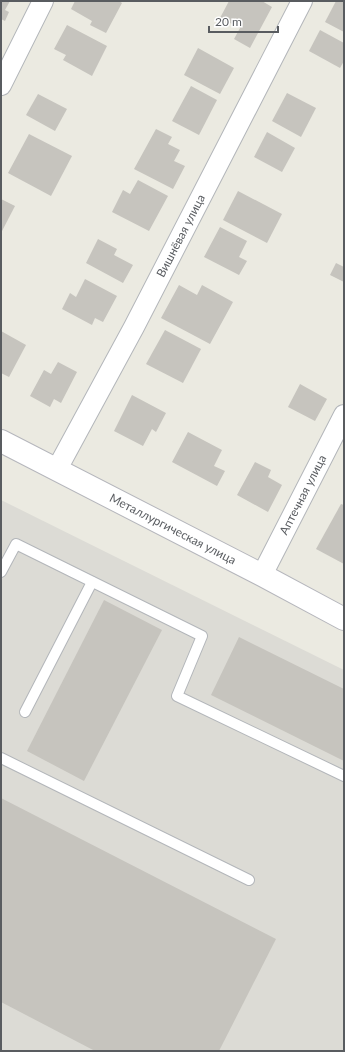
<svg xmlns="http://www.w3.org/2000/svg" width="345" height="1052" viewBox="0 0 345 1052" font-family="Lato,sans-serif">
  <style>
    .industrial { fill: #dcdbd5 }
    .building { fill: #c6c4be }
    .lines { fill: none; stroke-linecap: round; stroke-linejoin: round }
    .lane-casing { stroke: #b3b6ba; stroke-width: 12 }
    .street-casing { stroke: #b3b6ba; stroke-width: 22 }
    .secondary-casing { stroke: #b5b6bc; stroke-width: 24 }
    .lane { stroke: #fff; stroke-width: 10 }
    .street { stroke: #fff; stroke-width: 20 }
    .secondary { stroke: #fff; stroke-width: 22 }
    .labels { text-anchor: middle; stroke-width: 3.5; stroke-linejoin: round; paint-order: stroke }
    .street-label { font-size: 12px; fill: #595c60; stroke: #fff }
  </style>
  <rect width="100%" height="100%" fill="#ebeae1"/>
  <polygon class="industrial" points="1,500 344,670 344,1051 1,1051"/>
  <g class="building">
    <polygon points="1,1 10,1 5,10 9,12 5,21 1,19"/>
    <polygon points="75,1 119,1 122,3 106,33 90,25 92,21 71,9"/>
    <polygon points="229,1 262,1 272,7 250,48 234,39 240,28 220,18"/>
    <polygon points="336,1 344,1 344,32 325,22"/>
    <polygon points="67,25 107,46 92,76 63,60 66,55 54,49"/>
    <polygon points="320,30 344,43 344,61 340,68 309,51"/>
    <polygon points="198,48 234,68 220,94 184,75"/>
    <polygon points="191,86 217,100 199,135 172,121"/>
    <polygon points="287,93 316,108 301,137 272,121"/>
    <polygon points="38,94 67,109 55,131 26,115"/>
    <polygon points="156,129 172,137 168,144 180,150 174,161 185,166 173,189 134,169"/>
    <polygon points="267,132 295,148 282,172 254,157"/>
    <polygon points="29,134 72,156 51,196 8,173"/>
    <polygon points="138,180 168,196 149,231 112,212 123,190 130,194"/>
    <polygon points="238,191 282,214 267,243 223,220"/>
    <polygon points="1,199 15,206 1,233"/>
    <polygon points="220,227 247,241 239,257 247,261 239,275 204,257"/>
    <polygon points="98,239 117,249 114,255 133,265 123,283 86,263"/>
    <polygon points="336,263 344,267 344,282 330,275"/>
    <polygon points="85,279 117,296 103,322 95,318 92,325 62,309 70,293 76,297"/>
    <polygon points="179,285 197,295 202,285 233,302 210,344 161,318"/>
    <polygon points="165,330 201,349 183,383 146,364"/>
    <polygon points="1,331 26,345 9,377 1,373"/>
    <polygon points="58,362 77,372 61,403 54,399 50,407 30,396 44,370 51,374"/>
    <polygon points="300,384 327,399 315,421 288,407"/>
    <polygon points="132,395 166,413 156,432 152,429 143,446 114,431"/>
    <polygon points="188,432 222,450 214,466 225,471 217,486 172,462"/>
    <polygon points="255,462 271,470 268,477 282,485 268,512 237,495"/>
    <polygon points="341,504 344,505 344,564 316,549"/>
    <polygon points="104,600 162,630 84,781 27,751"/>
    <polygon points="239,637 344,689 344,761 211,695"/>
    <polygon points="1,798 276,939 219,1051 95,1051 1,1002"/>
  </g>
  <g class="lines">
    <g class="lane-casing">
      <g id="lane">
        <polyline points="1,572 16,544 202,636 177,696 344,776"/>
        <polyline points="25,712 92,582"/>
        <polyline points="1,758 249,880"/>
      </g>
    </g>
    <g class="street-casing">
      <g id="street">
        <polyline points="1,85 43,1"/>
        <path id="s1" d="M 57,469 L 134,327 L 302,1"/>
        <path id="s2" d="M 262,575 L 344,415"/>
      </g>
    </g>
    <g class="secondary-casing">
      <g id="secondary">
        <path id="s3" d="M 1,441 L 262,575 L 344,619"/>
      </g>
    </g>
    <use href="#lane" class="lane"/>
    <use href="#street" class="street"/>
    <use href="#secondary" class="secondary"/>
  </g>
  <g class="labels">
    <g class="street-label">
      <text dy="4" stroke="none"><textPath href="#s1" startOffset="264">Вишнёвая улица</textPath></text>
      <text dy="4" stroke="none"><textPath href="#s2" startOffset="90">Аптечная улица</textPath></text>
      <text dy="4" stroke="none"><textPath href="#s3" startOffset="193">Металлургическая улица</textPath></text>
    </g>
  </g>
  <rect width="345" height="1052" fill="none" stroke="#595c60" stroke-width="4"/>
  <path d="M209 26v6h69v-6" fill="none" stroke="#595c60" stroke-width="2"/>
  <text x="215" y="26" font-size="12" fill="#595c60" stroke="#ffffff" stroke-width="3" paint-order="stroke">20 m</text>
</svg>
